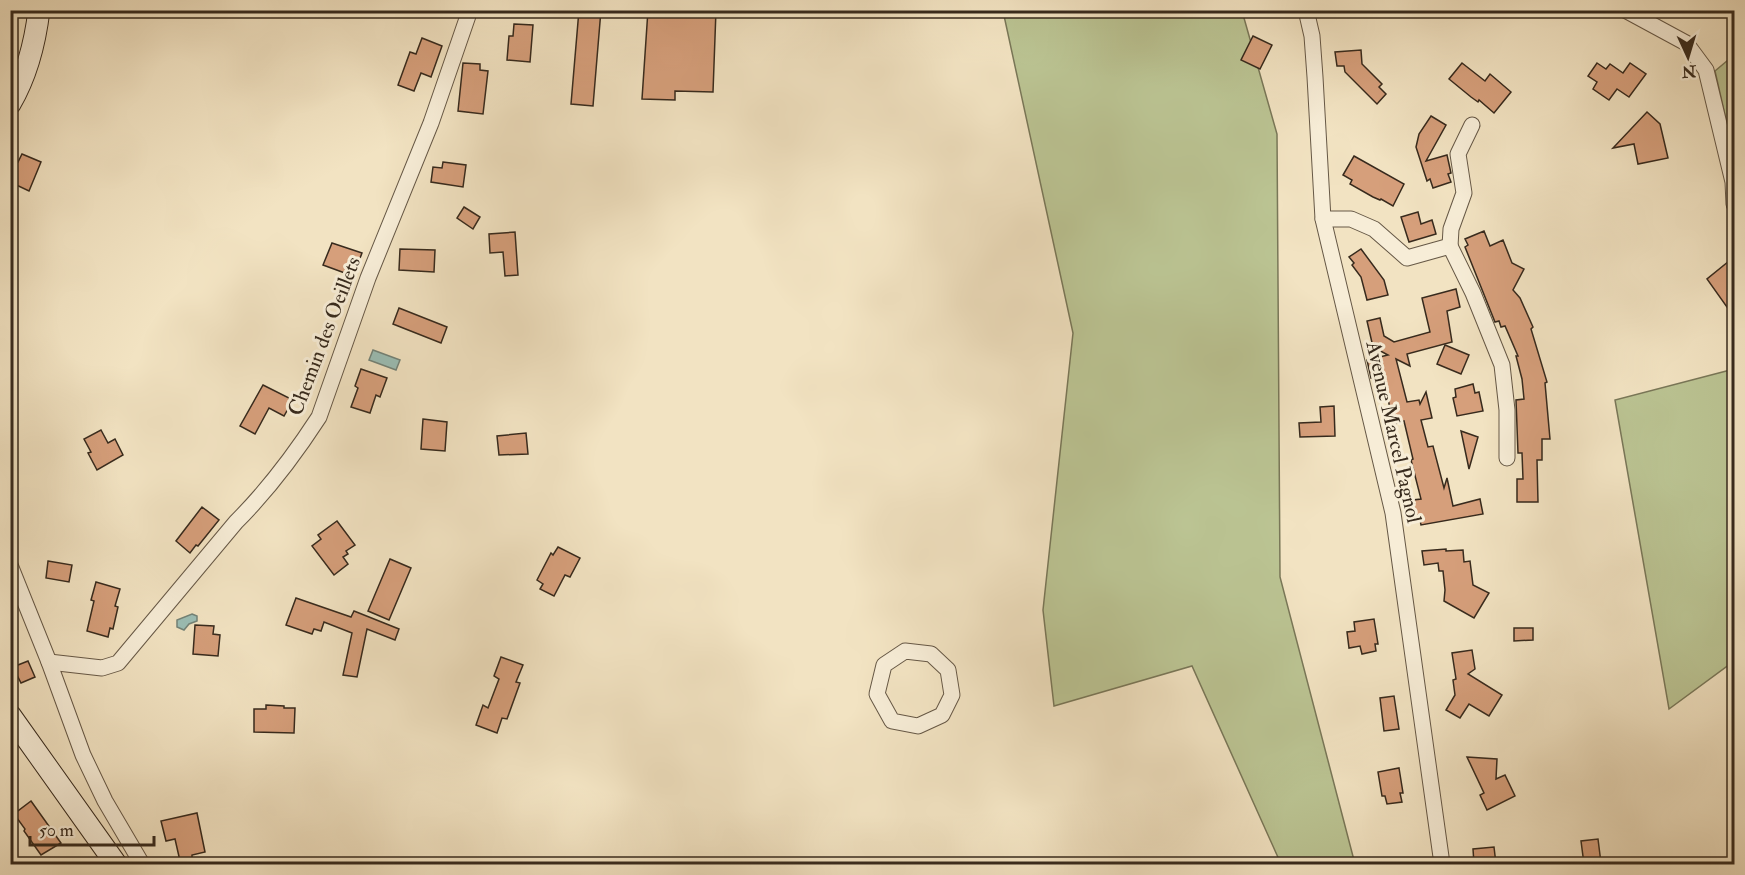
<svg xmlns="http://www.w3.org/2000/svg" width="1745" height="875" viewBox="0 0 1745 875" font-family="'IM FELL Double Pica',serif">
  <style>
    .green { fill: #bbc493; stroke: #797758; stroke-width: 1.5 }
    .water { fill: #9bbeb5; stroke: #738378; stroke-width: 1.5 }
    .building { fill: #d69f7b; stroke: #372a1d; stroke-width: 1.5 }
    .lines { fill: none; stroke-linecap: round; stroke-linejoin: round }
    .minor-casing { stroke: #665846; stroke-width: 17 }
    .secondary-casing { stroke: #372a1d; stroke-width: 23 }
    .minor { stroke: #f7edd7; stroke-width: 15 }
    .secondary { stroke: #f7edd7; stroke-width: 21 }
    .labels { text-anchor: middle; stroke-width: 6; stroke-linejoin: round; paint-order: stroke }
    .street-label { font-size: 21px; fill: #372a1d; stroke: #f7edd7 }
  </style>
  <rect width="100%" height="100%" fill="#f2e3c2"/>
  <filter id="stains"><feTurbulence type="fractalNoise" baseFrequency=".00333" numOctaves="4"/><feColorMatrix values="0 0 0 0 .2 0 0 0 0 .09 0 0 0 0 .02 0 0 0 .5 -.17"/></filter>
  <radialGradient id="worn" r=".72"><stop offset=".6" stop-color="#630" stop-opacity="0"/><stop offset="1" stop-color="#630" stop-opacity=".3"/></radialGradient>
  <g class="green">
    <polygon points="1003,11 1242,11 1277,134 1280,577 1355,864 1281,864 1192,666 1054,706 1043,610 1073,333"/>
    <polygon points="1734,55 1734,134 1733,128 1727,124 1715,71"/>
    <polygon points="1734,369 1734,661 1669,709 1615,400"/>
  </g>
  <g class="water">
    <polygon points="373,350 400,360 396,370 369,360"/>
    <polygon points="192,614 197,616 197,621 189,624 184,630 177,627 177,620"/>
  </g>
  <g class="building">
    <polygon points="579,10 601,10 593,106 571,104"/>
    <polygon points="648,10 716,10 713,92 675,91 675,100 642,99"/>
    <polygon points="514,24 533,25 530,62 507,60 509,36 513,36"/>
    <polygon points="1253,36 1272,45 1260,69 1241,60"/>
    <polygon points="422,38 442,46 431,77 421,73 414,91 398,85 410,52 416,54"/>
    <polygon points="1361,50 1362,64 1382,84 1379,87 1386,94 1377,104 1345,72 1344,66 1337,66 1335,52"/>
    <polygon points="463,63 480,64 480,70 488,71 483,114 458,111"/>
    <polygon points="1462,63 1485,81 1490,74 1511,92 1494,113 1479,100 1478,102 1471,97 1449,79"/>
    <polygon points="1597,63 1606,69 1610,64 1623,73 1630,63 1646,74 1629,97 1617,89 1609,100 1593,89 1597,82 1588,76"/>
    <polygon points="1647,112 1660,124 1668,158 1638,164 1634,144 1613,148"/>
    <polygon points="1431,116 1446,125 1426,161 1447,155 1451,173 1448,174 1451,182 1433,188 1430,179 1427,181 1416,147 1419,134"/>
    <polygon points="22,154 41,162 29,191 10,182 10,159 18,162"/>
    <polygon points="1354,156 1404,184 1393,206 1381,199 1380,200 1373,197 1350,184 1352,180 1343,175"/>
    <polygon points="443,162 466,165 463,187 431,182 433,167 442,168"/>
    <polygon points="464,207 480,217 473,229 457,218"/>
    <polygon points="1418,212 1421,224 1432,220 1436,234 1409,242 1401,217"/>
    <polygon points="1484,231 1490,246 1503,240 1512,263 1524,269 1513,290 1520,298 1533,327 1531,329 1547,382 1545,383 1550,439 1542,439 1542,460 1537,460 1538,502 1517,502 1517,479 1523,479 1522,453 1518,453 1516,400 1524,399 1522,379 1516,356 1518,356 1505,326 1501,327 1499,321 1495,322 1465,247 1468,245 1465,239"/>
    <polygon points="515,232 518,275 505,276 503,252 490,253 489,234"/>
    <polygon points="332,243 362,253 353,276 323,265"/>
    <polygon points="400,249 435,250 434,272 399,270"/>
    <polygon points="1361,249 1384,280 1388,295 1367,300 1361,277 1352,265 1354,263 1349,257"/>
    <polygon points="1734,257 1734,317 1707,279"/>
    <polygon points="1456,289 1460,307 1447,311 1452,342 1407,354 1410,366 1396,359 1407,402 1419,400 1420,404 1426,392 1432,418 1421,420 1428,447 1433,446 1444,488 1447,478 1453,506 1480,499 1483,514 1421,525 1419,515 1416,516 1413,500 1421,499 1411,460 1413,459 1404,421 1394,424 1382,375 1371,378 1367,360 1388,355 1373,347 1367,321 1380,318 1384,336 1394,342 1430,332 1422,298"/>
    <polygon points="399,308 447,327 441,343 393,324"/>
    <polygon points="1445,345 1469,355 1461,374 1437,364"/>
    <polygon points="361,369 387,378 380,397 376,395 370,413 351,407 358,388 355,386"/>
    <polygon points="1473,384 1475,393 1479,392 1483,411 1457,416 1453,398 1456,397 1455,389"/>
    <polygon points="263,385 293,400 284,416 269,408 255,434 240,426"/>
    <polygon points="1334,406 1335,436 1300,437 1299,423 1321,422 1320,407"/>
    <polygon points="423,419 447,422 445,451 421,449"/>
    <polygon points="101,430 108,443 115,439 123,455 97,470 88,453 91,452 84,439"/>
    <polygon points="1461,431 1478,437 1469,469"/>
    <polygon points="526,433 528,454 499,455 497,436"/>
    <polygon points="202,507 219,520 198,546 196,545 190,553 176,541"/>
    <polygon points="337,521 355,545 346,551 348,554 343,557 348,564 334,575 312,546 321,539 318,535"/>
    <polygon points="558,547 580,558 570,577 565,575 554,596 540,589 543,584 537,580 551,553 553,555"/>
    <polygon points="1446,549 1446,551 1463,550 1464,562 1470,561 1473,585 1489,593 1474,618 1444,601 1445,590 1443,571 1439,571 1438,563 1424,565 1422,551"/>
    <polygon points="390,559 411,568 389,620 368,611"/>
    <polygon points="48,561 72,565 69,582 46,578"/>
    <polygon points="96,582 120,589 115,606 118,607 113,629 110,628 108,637 87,631 94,601 91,600"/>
    <polygon points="296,598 351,617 354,611 399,629 395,640 367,629 357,677 343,675 352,633 324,622 321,631 314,629 312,634 286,625"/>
    <polygon points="1374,619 1378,644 1375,644 1376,651 1362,654 1360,646 1349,648 1347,632 1355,631 1354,622"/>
    <polygon points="195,625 214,626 213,634 220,635 218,656 193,654"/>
    <polygon points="1514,628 1533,628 1533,640 1514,641"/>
    <polygon points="1472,650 1475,669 1468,674 1502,695 1489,716 1469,704 1460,718 1446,710 1455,695 1453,680 1456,679 1452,653"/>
    <polygon points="501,657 523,665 516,682 520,683 507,719 502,718 497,733 476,725 483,705 488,708 499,679 494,676"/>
    <polygon points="28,661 35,677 21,683 13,667"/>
    <polygon points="1394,696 1399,729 1384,731 1380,698"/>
    <polygon points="266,705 284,706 284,708 295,708 294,733 254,732 254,709 266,709"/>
    <polygon points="1467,757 1497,759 1496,779 1505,775 1515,796 1487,810 1480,795 1484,793"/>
    <polygon points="1399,768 1403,793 1400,793 1402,802 1387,804 1385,796 1382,796 1378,772"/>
    <polygon points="31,801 61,843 41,855 24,831 25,829 14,814"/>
    <polygon points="197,813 205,852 192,855 192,858 180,861 175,839 166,841 161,821"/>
    <polygon points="1598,839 1601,863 1599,863 1599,864 1584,864 1581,841"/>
    <polygon points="1494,847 1496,864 1474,864 1473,849"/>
  </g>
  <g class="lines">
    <g class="minor-casing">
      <g id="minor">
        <polyline points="1306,10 1312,36 1315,77 1323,219 1393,513 1442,864"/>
        <polyline points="1625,10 1686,43 1706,70 1733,182 1734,204"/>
        <polyline points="1323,219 1351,219 1374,229 1407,258 1450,246 1473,293 1502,365 1507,410 1507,458"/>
        <polyline points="1450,246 1451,229 1464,193 1458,154 1472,125"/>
        <polyline points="10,565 49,662 83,755 105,801 142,864"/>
        <polygon points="905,651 931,654 948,670 952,695 942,715 918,726 892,721 877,694 884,665"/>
        <path d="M 49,662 L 102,668 L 118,663 L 236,522 C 267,491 295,454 319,417 L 368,278 L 431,123 L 470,10"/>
      </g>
    </g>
    <g class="secondary-casing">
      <g id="secondary">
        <path d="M 10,104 C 27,75 35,44 39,10"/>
        <polyline points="10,715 116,864"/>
      </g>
    </g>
    <use href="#minor" class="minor"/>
    <use href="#secondary" class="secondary"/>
  </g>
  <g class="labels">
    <g class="street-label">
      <text transform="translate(324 336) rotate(-69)" y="7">Chemin des Oeillets</text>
      <text transform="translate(1394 432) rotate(77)" y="7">Avenue Marcel Pagnol</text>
    </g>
  </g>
  <rect width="1745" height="875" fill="none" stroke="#f2e3c2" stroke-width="36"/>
  <rect x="12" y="12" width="1721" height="851" fill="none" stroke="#372a1d" stroke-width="3"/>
  <rect x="18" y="18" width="1709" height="839" fill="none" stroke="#372a1d" stroke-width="1.5"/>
  <g transform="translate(1688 57) rotate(176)" stroke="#f7edd7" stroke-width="4.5" paint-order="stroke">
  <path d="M0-4.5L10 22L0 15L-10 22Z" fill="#372a1d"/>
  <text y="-9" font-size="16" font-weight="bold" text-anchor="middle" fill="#372a1d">N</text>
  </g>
  <path d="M30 836v9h124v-9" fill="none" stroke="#372a1d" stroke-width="3"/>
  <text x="39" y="836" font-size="18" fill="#372a1d" stroke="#f7edd7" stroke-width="4.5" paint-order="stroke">50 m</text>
  <rect width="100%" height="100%" filter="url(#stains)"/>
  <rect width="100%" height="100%" fill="url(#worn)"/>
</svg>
